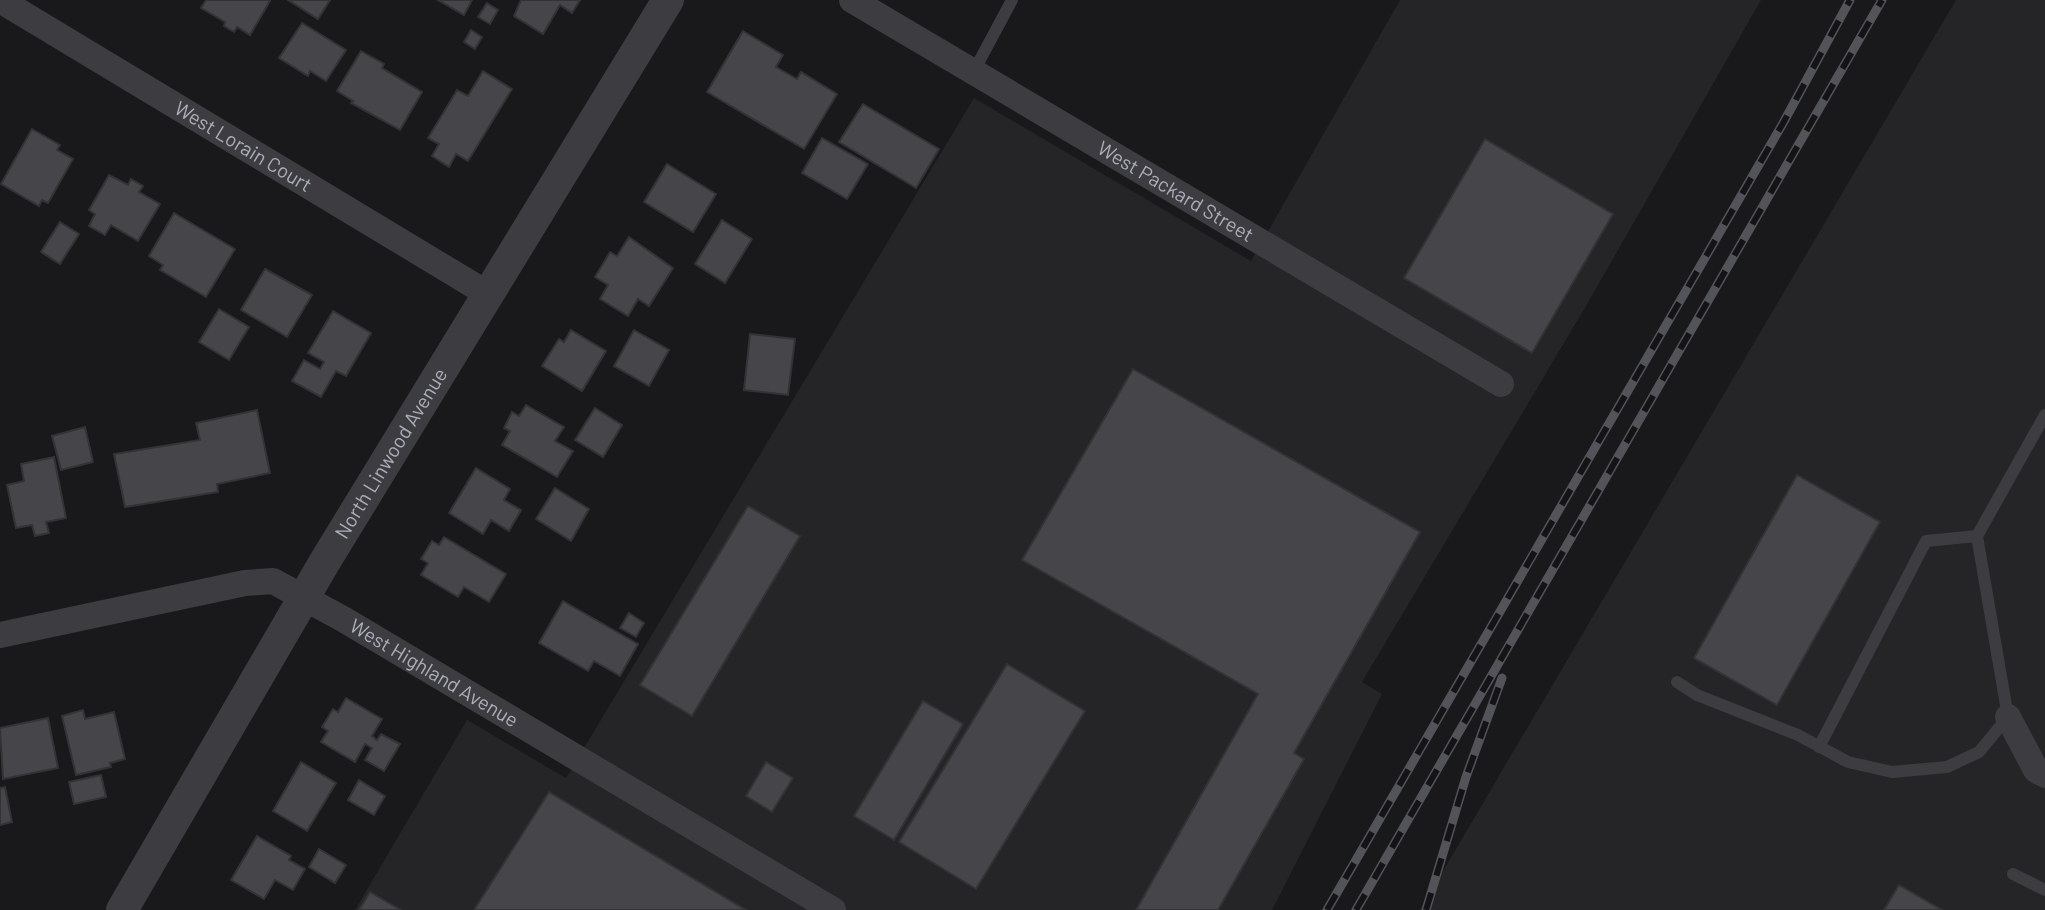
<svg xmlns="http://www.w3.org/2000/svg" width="2045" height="910" viewBox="0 0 2045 910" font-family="Barlow,sans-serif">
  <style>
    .built { fill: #252528 }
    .building { fill: #46464a; stroke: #333336; stroke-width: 2 }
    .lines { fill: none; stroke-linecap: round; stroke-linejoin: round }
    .service { stroke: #3c3c41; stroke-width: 12 }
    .minor { stroke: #3c3c41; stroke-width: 26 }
    .tertiary { stroke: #3c3c41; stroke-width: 32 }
    .rail-casing { stroke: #53545a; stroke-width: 9 }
    .rail { stroke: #141416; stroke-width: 6; stroke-dasharray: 18; stroke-linecap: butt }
    .labels { text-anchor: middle; stroke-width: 6; stroke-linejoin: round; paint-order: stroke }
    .street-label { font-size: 20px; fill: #acafb9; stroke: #141416 }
  </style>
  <rect width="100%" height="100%" fill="#19191b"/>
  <g class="built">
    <polygon points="1400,0 1761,0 1586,306 1362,682 1382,694 1272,910 355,910 467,720 566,778 974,98 1251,261"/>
    <polygon points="1956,0 2045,0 2045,910 1420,910"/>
  </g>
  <g class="building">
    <polygon points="206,0 268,0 270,1 250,35 237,27 234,32 224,26 225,22 201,8"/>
    <polygon points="288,0 330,0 318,19"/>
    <polygon points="438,0 472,0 464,15"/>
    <polygon points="521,0 580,0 572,13 560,5 543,34 514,16"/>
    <polygon points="487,3 498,10 490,24 478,17"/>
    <polygon points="302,23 346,50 326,81 310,71 308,76 279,58"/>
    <polygon points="471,30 482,37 475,49 464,42"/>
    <polygon points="743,31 783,55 776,67 797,79 801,72 837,94 804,149 707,92"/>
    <polygon points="361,51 384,64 382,68 422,92 400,130 351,103 353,101 337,91"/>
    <polygon points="483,71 512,89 468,161 456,154 449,167 432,156 439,144 428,138 457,90 468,96"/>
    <polygon points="863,104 939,149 916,188 839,142"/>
    <polygon points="32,129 60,145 57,150 73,159 48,203 42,200 39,206 1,184"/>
    <polygon points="822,138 868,164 847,199 802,173"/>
    <polygon points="1485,139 1613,214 1532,353 1404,278"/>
    <polygon points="667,164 716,194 693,232 644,202"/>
    <polygon points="109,175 128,185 131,179 143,186 139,192 160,204 138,241 111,225 105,235 89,226 95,214 89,210"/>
    <polygon points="174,213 235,249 206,297 160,270 163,265 149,256"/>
    <polygon points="722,220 752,239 725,283 695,264"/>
    <polygon points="60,222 79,234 60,264 41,252"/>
    <polygon points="629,237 673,268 649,306 638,299 628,316 600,299 608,285 595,277 610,252 617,256"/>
    <polygon points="265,269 312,295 287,337 241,310"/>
    <polygon points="219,309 249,327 229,360 199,342"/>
    <polygon points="333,311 371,333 346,376 336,371 321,397 292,381 304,360 320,369 324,362 308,353"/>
    <polygon points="571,330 606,351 582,391 542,366 559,339 564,342"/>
    <polygon points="634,330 669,350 649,386 614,366"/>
    <polygon points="750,334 795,339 788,395 744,390"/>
    <polygon points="1133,369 1420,532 1294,753 1304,759 1218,910 1136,910 1258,694 1022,560"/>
    <polygon points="526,405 564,427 555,441 573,451 557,477 502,445 510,431 504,428 512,412 519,416"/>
    <polygon points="595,408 622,425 603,457 575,440"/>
    <polygon points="257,410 270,473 217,484 218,492 125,507 114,454 200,440 196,423"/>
    <polygon points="85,427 93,462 61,470 52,436"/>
    <polygon points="54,457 66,518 46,522 49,533 35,536 32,525 16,528 7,485 24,481 21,464"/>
    <polygon points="476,468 510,489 504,500 521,510 509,531 491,520 483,534 449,513"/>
    <polygon points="1797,475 1880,522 1777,705 1694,658"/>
    <polygon points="555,488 589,509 571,541 536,519"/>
    <polygon points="748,506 800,536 692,716 640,685"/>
    <polygon points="444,537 506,574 489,602 464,587 458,597 421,575 428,563 421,559 432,541 439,545"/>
    <polygon points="563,601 638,644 620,676 594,661 588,671 539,643"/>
    <polygon points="629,613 644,623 636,637 620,628"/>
    <polygon points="1007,664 1085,711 976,889 899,842"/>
    <polygon points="346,698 382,719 372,736 377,740 381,734 400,744 384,771 365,760 372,748 365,744 355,762 321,742 328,731 322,727 333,709 338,712"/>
    <polygon points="923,701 963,724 894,840 854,816"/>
    <polygon points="83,710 85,719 114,712 125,759 110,763 111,767 76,775 62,716"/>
    <polygon points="48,718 58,768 3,779 0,728"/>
    <polygon points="301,762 336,783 307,831 273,811"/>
    <polygon points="766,762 793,778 772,812 746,796"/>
    <polygon points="101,775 106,797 74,804 69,782"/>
    <polygon points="359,780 385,796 374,815 348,800"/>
    <polygon points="5,787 12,822 0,825 0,788"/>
    <polygon points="549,792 746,910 474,910"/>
    <polygon points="257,836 291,856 289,860 305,869 293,890 275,880 264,899 231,880"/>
    <polygon points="319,849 346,865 335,883 309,867"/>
    <polygon points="1899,885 1942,910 1884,910"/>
    <polygon points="370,892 401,910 359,910"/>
  </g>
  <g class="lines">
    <g class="service">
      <polyline points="974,71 1012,0"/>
      <polyline points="1677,682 1697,695 1798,735 1848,762 1892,772 1947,767 1979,752 2008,717 1977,536 2045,415"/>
      <polyline points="1819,747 1926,541 1977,536"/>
      <polyline points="2013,874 2045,890"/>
    </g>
    <g class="minor">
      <path id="s1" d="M 0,0 L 488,294"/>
      <path id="s2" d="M 852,0 L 1501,384"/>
      <path id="s3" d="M 0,635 L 245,583 L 273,581 L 343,619 L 833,910"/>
      <polyline points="2008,717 2036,770 2045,775"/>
    </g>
    <path class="tertiary" id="s4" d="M 122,910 L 324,563 L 668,0"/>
    <g class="rail-casing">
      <g id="rail">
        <polyline points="1327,910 1782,125 1850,0"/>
        <polyline points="1356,910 1882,0"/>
        <polyline points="1426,910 1466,777 1502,678"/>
      </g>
    </g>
    <use href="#rail" class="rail"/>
  </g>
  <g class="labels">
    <g class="street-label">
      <text dy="7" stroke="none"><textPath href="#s1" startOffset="284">West Lorain Court</textPath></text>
      <text dy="7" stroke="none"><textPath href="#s2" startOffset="376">West Packard Street</textPath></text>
      <text dy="7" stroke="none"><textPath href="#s4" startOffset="530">North Linwood Avenue</textPath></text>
      <text dy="7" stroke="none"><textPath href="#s3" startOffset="464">West Highland Avenue</textPath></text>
    </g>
  </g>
</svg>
